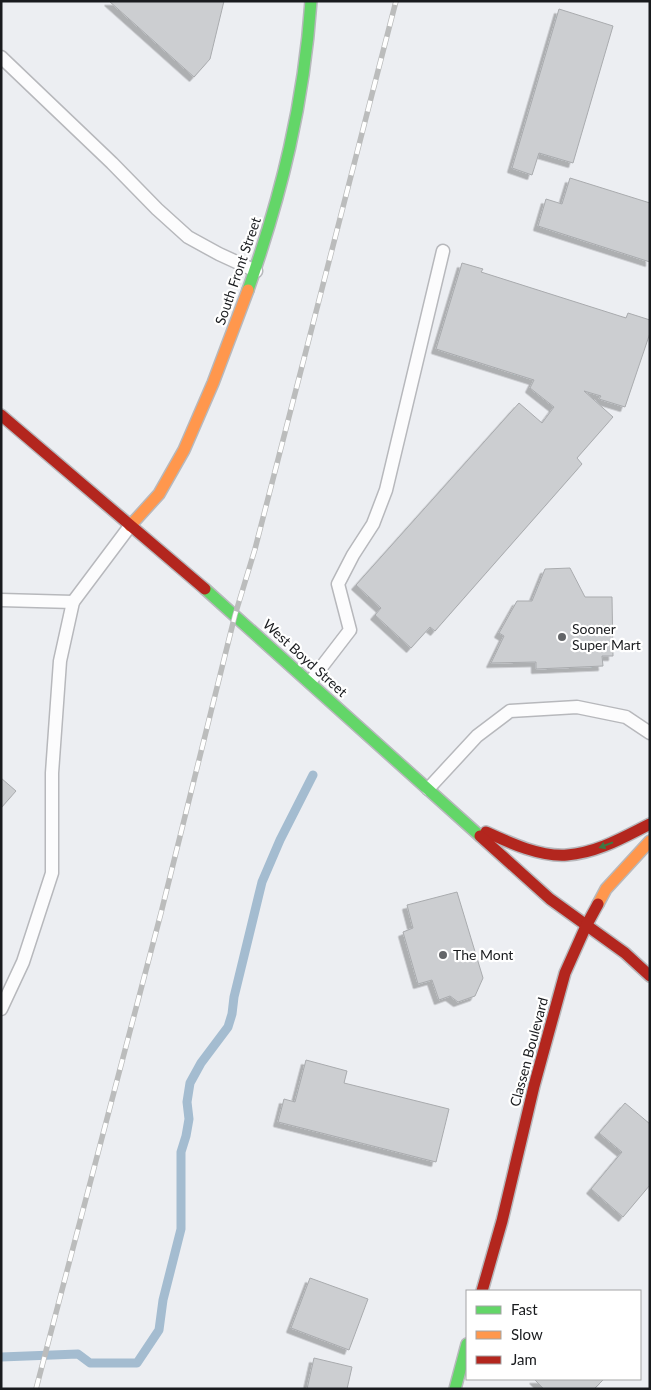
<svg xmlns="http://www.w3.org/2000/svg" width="651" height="1390" viewBox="0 0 651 1390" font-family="Lato,sans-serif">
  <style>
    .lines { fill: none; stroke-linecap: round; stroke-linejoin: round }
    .stream { stroke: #a4bcd0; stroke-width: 9 }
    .building { fill: #ccced1; stroke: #a9abae; filter: url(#shadow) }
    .lane-casing { stroke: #b7b8bc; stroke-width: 15 }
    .fast-casing { stroke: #b7b8bc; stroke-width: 14 }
    .slow-casing { stroke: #b7b8bc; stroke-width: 14 }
    .jam-casing { stroke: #b7b8bc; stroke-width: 14 }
    .lane { stroke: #fcfcfd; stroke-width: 12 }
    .fast { stroke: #63d668; stroke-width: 11 }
    .slow { stroke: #ff974d; stroke-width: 11 }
    .jam { stroke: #b3261e; stroke-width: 11 }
    .rail-casing { stroke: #bbbcbc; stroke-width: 5.5 }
    .rail { stroke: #fff; stroke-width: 4; stroke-dasharray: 11; stroke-linecap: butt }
    .oneway { fill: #3e7843 }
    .poi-dot { fill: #636568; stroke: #fff; stroke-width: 2 }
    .labels { text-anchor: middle; stroke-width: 4.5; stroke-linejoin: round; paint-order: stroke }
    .street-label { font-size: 14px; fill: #191b1e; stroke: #fff }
    .poi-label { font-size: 14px; fill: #191b1e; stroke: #fff; text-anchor: start }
  </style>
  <defs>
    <filter id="shadow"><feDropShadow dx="-4.5" dy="4.5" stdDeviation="0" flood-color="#0004"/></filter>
  </defs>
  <rect width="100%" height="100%" fill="#eceef2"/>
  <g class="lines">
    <polyline class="stream" points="1,1357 78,1354 90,1363 137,1363 159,1330 163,1300 181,1229 181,1152 186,1136 189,1119 187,1102 190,1083 201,1063 228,1027 232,1014 234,997 262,882 280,840 313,775"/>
  </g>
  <g class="building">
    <polygon points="109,1 224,1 210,59 194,77"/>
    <polygon points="559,9 613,26 573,163 539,153 532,175 512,168"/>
    <polygon points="570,178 650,203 650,262 538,226 546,199 562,204"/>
    <polygon points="462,263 483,269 481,272 626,318 628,313 650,320 650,333 625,407 599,399 601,396 584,391 613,417 577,458 582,464 435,631 430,627 411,648 375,615 381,608 356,585 519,403 542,423 554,407 530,388 534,380 436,349"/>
    <polygon points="570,568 585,597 612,597 613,656 602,656 603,666 536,669 536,662 491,663 504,636 499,633 517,601 532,601 545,569"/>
    <polygon points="1,778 16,791 1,808"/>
    <polygon points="457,892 483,978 475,996 458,1002 450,996 439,1000 432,980 418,984 403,932 413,928 407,905"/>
    <polygon points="306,1060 347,1071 344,1083 449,1109 436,1162 278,1122 284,1099 295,1102"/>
    <polygon points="625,1103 650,1124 650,1185 623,1217 591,1189 622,1152 599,1133"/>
    <polygon points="310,1278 368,1299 349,1350 291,1328"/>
    <polygon points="314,1358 352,1367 347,1389 307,1389"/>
    <polygon points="534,1379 604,1379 594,1389 544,1389"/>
  </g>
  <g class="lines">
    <g class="lane-casing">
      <g id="lane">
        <polyline points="1,57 112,163 157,209 188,237 219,254 256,271"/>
        <polyline points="1,600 73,602"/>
        <polyline points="310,682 350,630 338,584 353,555 373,524 386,490 443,251"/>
        <polyline points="428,789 477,736 510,711 577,707 626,717 650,733"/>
        <polyline points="1,1009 23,962 52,873 52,773 60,661 73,602 130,526"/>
      </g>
    </g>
    <g class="fast-casing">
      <g id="fast">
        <path d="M 248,290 C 282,193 304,103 311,1"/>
        <polyline points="205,589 480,836"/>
        <polyline points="455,1389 467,1344"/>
      </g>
    </g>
    <g class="slow-casing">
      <g id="slow">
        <polyline points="130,526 159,494 184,450 213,383 248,290"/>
        <polyline points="598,904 606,889 650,841"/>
      </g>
    </g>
    <g class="jam-casing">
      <g id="jam">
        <polyline points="1,415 205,589"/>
        <path d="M 486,832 C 510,843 540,857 567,855 C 597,853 624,837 650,824"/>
        <polyline points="480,836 550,899 625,953 650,976"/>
        <polyline points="482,1291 502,1221 534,1086 565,973 586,926 598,904"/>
      </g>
    </g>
    <use href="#lane" class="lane"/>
    <use href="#fast" class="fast"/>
    <use href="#slow" class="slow"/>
    <use href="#jam" class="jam"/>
    <g class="rail-casing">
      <polyline id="rail" points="36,1389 161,913 235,615 255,549 396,1"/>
    </g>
    <use href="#rail" class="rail"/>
  </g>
  <defs><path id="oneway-solid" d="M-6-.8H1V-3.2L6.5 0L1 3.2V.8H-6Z" transform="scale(1.25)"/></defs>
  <use class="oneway" href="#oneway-solid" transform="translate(606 845) rotate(159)"/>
  <g class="poi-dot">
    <circle cx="562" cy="637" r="5"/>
    <circle cx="443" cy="955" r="5"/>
  </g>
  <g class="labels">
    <g class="street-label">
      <text transform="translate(238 271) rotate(-71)" y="5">South Front Street</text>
      <text transform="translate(305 658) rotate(42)" y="5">West Boyd Street</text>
      <text transform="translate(529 1052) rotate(-75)" y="5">Classen Boulevard</text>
    </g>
    <g class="poi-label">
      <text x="572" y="634">Sooner<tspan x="572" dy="16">Super Mart</tspan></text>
      <text x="453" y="960">The Mont</text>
    </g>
  </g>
  <rect width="651" height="1390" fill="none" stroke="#191b1e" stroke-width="5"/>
  <rect x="466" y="1290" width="175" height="90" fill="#ffffff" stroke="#a3a4a5"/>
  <rect x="476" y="1306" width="25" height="8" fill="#63d668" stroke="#a3a4a5"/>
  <text x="511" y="1315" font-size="15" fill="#191b1e">Fast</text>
  <rect x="476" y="1331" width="25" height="8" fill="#ff974d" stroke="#a3a4a5"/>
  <text x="511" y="1340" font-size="15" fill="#191b1e">Slow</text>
  <rect x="476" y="1356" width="25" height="8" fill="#b3261e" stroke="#a3a4a5"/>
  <text x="511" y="1365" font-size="15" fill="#191b1e">Jam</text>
</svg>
